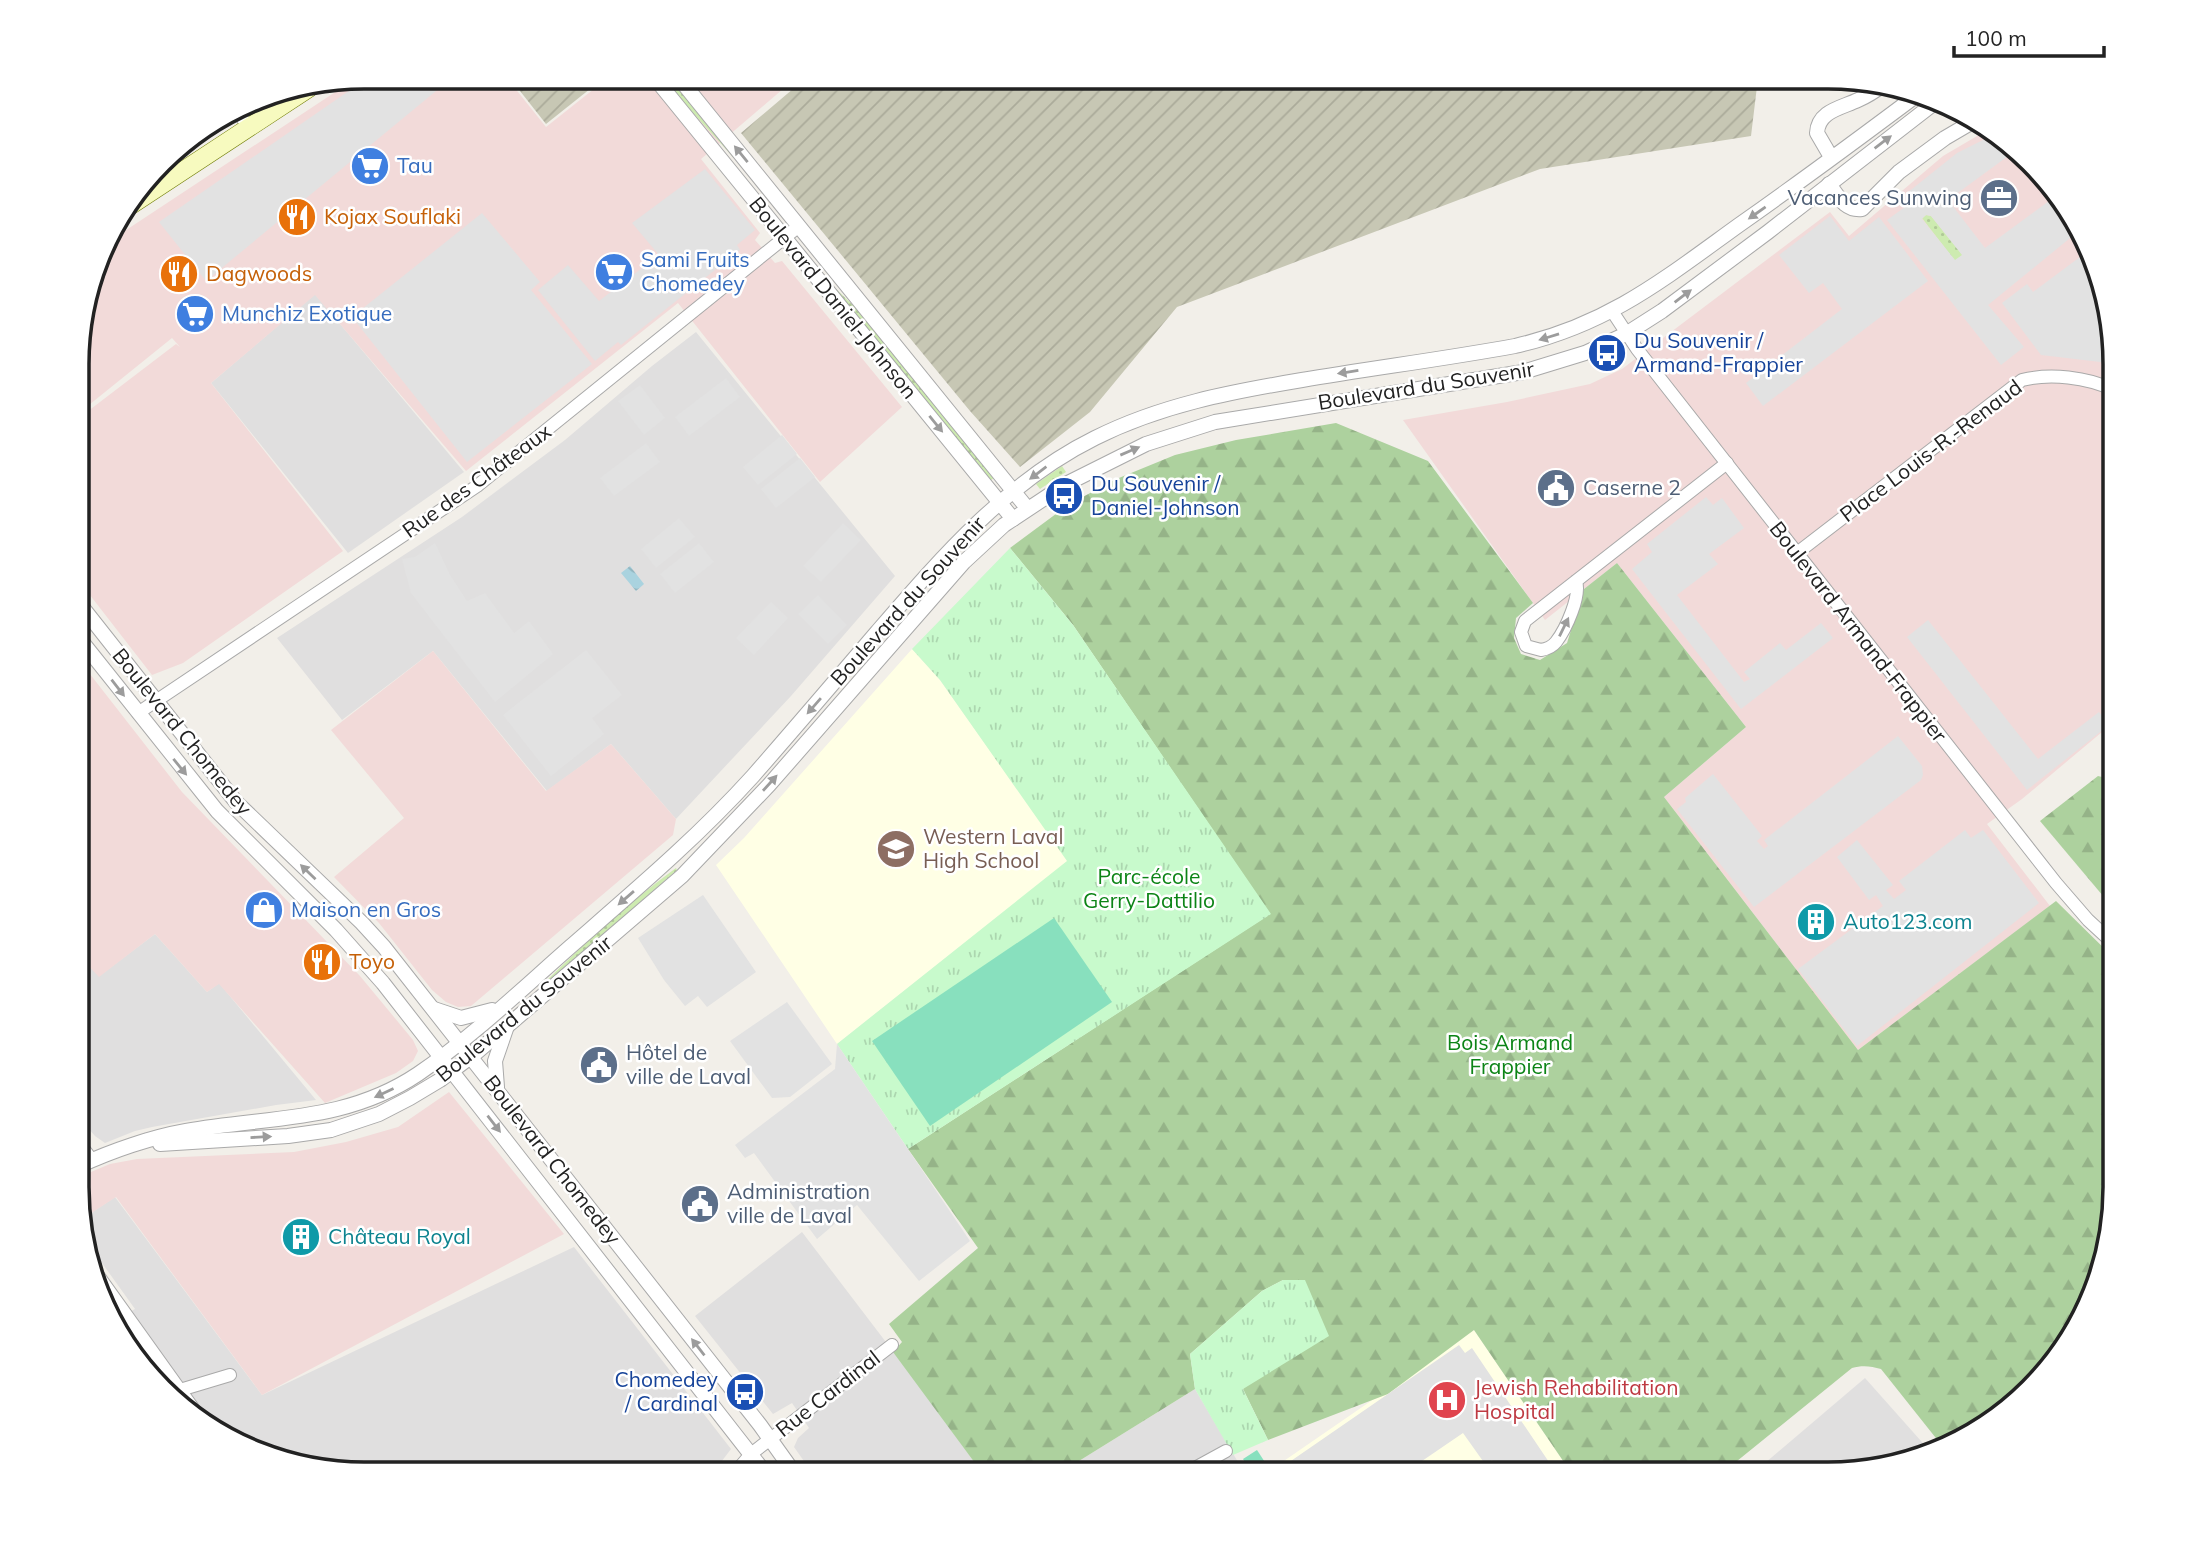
<svg xmlns="http://www.w3.org/2000/svg" width="2192" height="1551" viewBox="0 0 2192 1551" font-family="Mulish,sans-serif">
  <style>
    .residential { fill: #e0dfdf }
    .commercial { fill: #f2dad9 }
    .education { fill: #ffffe5 }
    .construction { fill: url(#construction-furrows) }
    .grass { fill: url(#grass-dots) }
    .forest { fill: url(#forest-firs) }
    .park { fill: url(#park-tufts) }
    .pitch { fill: #88e0be }
    .parking { fill: #e2e2e2; fill-rule: evenodd }
    .water { fill: url(#water-waves) }
    .lines { fill: none; stroke-linecap: round; stroke-linejoin: round }
    .minor-casing { stroke: #a9a9a9; stroke-width: 14 }
    .tertiary-casing { stroke: #a9a9a9; stroke-width: 16 }
    .secondary-casing { stroke: #707d05; stroke-width: 19 }
    .minor { stroke: #fff; stroke-width: 12 }
    .tertiary { stroke: #fff; stroke-width: 14 }
    .secondary { stroke: #f7fabf; stroke-width: 18 }
    .oneway { fill: #9c9c9c }
    .labels { text-anchor: middle; stroke-width: 5; stroke-linejoin: round; paint-order: stroke }
    .shop-label { font-size: 21px; fill: #366cbe; stroke: #fff; text-anchor: start }
    .service-label { font-size: 21px; fill: #4e5e75; stroke: #fff; text-anchor: start }
    .food-label { font-size: 21px; fill: #c56008; stroke: #fff; text-anchor: start }
    .street-label { font-size: 21px; fill: #222; stroke: #fff }
    .transit-label { font-size: 21px; fill: #164399; stroke: #fff; text-anchor: start }
    .education-label { font-size: 21px; fill: #785e54; stroke: #fff; text-anchor: start }
    .park-label { font-size: 21px; fill: #0c8416; stroke: #fff }
    .culture-label { font-size: 21px; fill: #0d838f; stroke: #fff; text-anchor: start }
    .health-label { font-size: 21px; fill: #be3a42; stroke: #fff; text-anchor: start }
    .rim { fill: none; stroke: #222; stroke-width: 3.5 }
  </style>
  <defs>
    <pattern id="construction-furrows" width="10" height="10" patternUnits="userSpaceOnUse" patternTransform="scale(1.75)"><rect width="10" height="10" fill="#c7c7b4"/><path d="M-1 1l2-2M0 10L10 0M9 11l2-2" fill="none" stroke="#abab9a"/></pattern>
    <pattern id="grass-dots" width="8" height="8" patternUnits="userSpaceOnUse" patternTransform="scale(1.75)"><rect width="8" height="8" fill="#cdebb0"/><path d="M2 2h.1M6 6h.1" fill="none" stroke="#b0c997" stroke-width="1.8" stroke-linecap="round"/></pattern>
    <pattern id="forest-firs" width="22" height="20" patternUnits="userSpaceOnUse" patternTransform="scale(1.75)"><rect width="22" height="20" fill="#add19e"/><path d="M5 1l3.5 6h-7zM16 11l3.5 6h-7z" fill="#95b388"/></pattern>
    <pattern id="park-tufts" width="24" height="20" patternUnits="userSpaceOnUse" patternTransform="scale(1.75)"><rect width="24" height="20" fill="#c8facc"/><path d="M3 7l-1-3M5 7V3M7 7l1-3M15 17l-1-3M17 17v-4M19 17l1-3" fill="none" stroke="#acd6af"/></pattern>
    <pattern id="water-waves" width="16" height="10" patternUnits="userSpaceOnUse" patternTransform="scale(1.75)"><rect width="16" height="10" fill="#aad3df"/><path d="M0 5q4-4 8 0t8 0" fill="none" stroke="#92b5bf"/></pattern>
  </defs>
  <rect width="100%" height="100%" fill="#f2efe9"/>
  <g class="residential">
    <polygon points="315,294 464,472 348,553 211,383"/>
    <polygon points="696,332 895,576 791,696 676,819 611,744 547,791 433,651 342,720 277,638 462,517 565,440 652,366"/>
    <polygon points="155,934 207,992 219,983 316,1100 276,1105 152,1127 135,1131 105,1143 95,1136 79,1118 79,956 99,976"/>
    <polygon points="115,1197 262,1395 574,1247 731,1449 712,1474 345,1473 271,1459 190,1415 116,1331 110,1316 115,1320 135,1309 84,1238 79,1224 79,1221"/>
    <polygon points="802,1232 908,1371 983,1474 813,1474 794,1447 798,1438 809,1428 792,1403 773,1414 695,1316"/>
    <polygon points="1865,1378 1929,1450 1829,1474 1752,1474"/>
    <polygon points="1195,1389 1245,1474 1058,1474"/>
  </g>
  <g class="commercial">
    <polygon points="364,77 506,77 546,127 609,77 797,77 701,159 760,233 755,240 775,263 782,261 902,407 820,482 678,303 466,471 315,295 211,383 343,551 183,663 152,675 79,581 79,418 176,344 180,347 172,338 79,413 79,327 105,244 355,79"/>
    <polygon points="1989,129 2002,136 2085,237 2114,345 2114,722 2022,799 1987,824 2050,906 1858,1050 1664,797 1746,727 1617,563 1545,620 1403,420 1507,402 1590,384 1622,369 1830,212 1849,236 1943,156"/>
    <polygon points="433,651 546,791 611,744 676,819 673,835 471,1006 458,1007 446,1002 432,990 379,923 334,877 404,818 331,730"/>
    <polygon points="79,660 182,792 360,976 413,1040 418,1051 413,1061 396,1073 325,1103 219,984 207,992 155,934 99,977 79,956"/>
    <polygon points="449,1092 564,1234 262,1395 116,1197 79,1221 79,1177 110,1164 137,1159 294,1152 346,1142 398,1127"/>
  </g>
  <g class="education">
    <polygon points="912,649 940,680 1068,861 837,1044 716,865 744,838"/>
    <polygon points="1474,1330 1572,1474 1265,1474"/>
  </g>
  <g class="construction">
    <polygon points="509,77 605,77 546,124"/>
    <polygon points="807,77 1758,78 1751,136 1540,169 1177,307 1090,412 1020,467 970,411 741,133"/>
  </g>
  <g class="grass">
    <polygon points="672,78 734,156 733,157 666,83"/>
    <polygon points="1926,215 1931,216 1963,255 1955,261 1922,218"/>
    <polygon points="832,285 866,318 995,477 990,481"/>
    <polygon points="1062,466 1066,472 1040,489 1036,484"/>
    <path d="M 676,868 L 677,870 L 545,985 L 544,983 C 586,942 628,903 676,868 Z"/>
  </g>
  <g class="forest">
    <path d="M 1336,423 L 1428,461 L 1533,603 L 1516,618 L 1514,638 L 1521,654 L 1540,660 L 1567,643 L 1584,589 L 1617,563 L 1746,727 L 1664,797 L 1858,1050 L 2056,901 L 2114,958 L 2114,1206 L 2100,1280 L 2056,1361 L 1955,1444 L 1943,1447 L 1881,1369 C 1871,1366 1862,1365 1852,1368 L 1721,1474 L 1572,1474 L 1474,1330 L 1388,1394 L 1268,1440 L 1243,1389 L 1305,1280 L 1283,1280 L 1262,1291 L 1190,1354 L 1195,1389 L 1058,1474 L 983,1474 L 893,1352 L 902,1342 L 889,1324 L 978,1248 L 908,1149 L 1270,914 L 1073,625 L 1010,548 L 1068,505 L 1114,480 L 1175,455 L 1236,440 Z"/>
    <polygon points="2098,776 2114,780 2114,909 2040,821"/>
  </g>
  <g class="park">
    <polygon points="1010,548 1073,625 1271,914 908,1149 837,1044 1067,861 940,680 912,649"/>
    <polygon points="1283,1280 1305,1280 1329,1336 1243,1389 1268,1440 1233,1455 1195,1389 1190,1354 1262,1291"/>
  </g>
  <g class="pitch">
    <polygon points="1054,918 1112,1002 930,1126 872,1041"/>
    <polygon points="1257,1450 1270,1470 1265,1474 1252,1474 1243,1459"/>
  </g>
  <g class="parking">
    <polygon points="369,77 453,77 206,281 159,222"/>
    <path d="M 1997,133 L 2002,136 L 2015,151 L 1948,200 L 1985,248 L 2053,198 L 2080,230 L 1988,305 L 2024,347 L 2001,365 L 1887,220 L 1912,202 L 1907,193 L 1957,153 ZM 1926,215 L 1931,216 L 1962,255 L 1955,260 L 1922,219 Z"/>
    <polygon points="705,169 755,230 737,245 740,250 621,345 618,342 595,361 538,290 568,265 599,301 659,255 632,223"/>
    <polygon points="482,213 540,282 531,290 592,364 467,462 352,317"/>
    <polygon points="1830,216 1849,241 1879,217 1928,281 1763,406 1746,383 1842,309 1823,283 1809,293 1779,255"/>
    <polygon points="2088,251 2114,345 2114,359 2109,363 2041,355 2002,303 2027,284 2033,292"/>
    <polygon points="726,378 740,397 689,436 675,417"/>
    <polygon points="640,385 665,418 644,435 618,401"/>
    <polygon points="782,435 797,454 758,485 743,467"/>
    <polygon points="646,443 660,462 614,496 600,478"/>
    <polygon points="800,458 815,477 776,508 761,489"/>
    <polygon points="1706,497 1713,505 1722,498 1744,528 1709,554 1718,564 1677,595 1744,682 1750,679 1744,672 1780,643 1786,650 1821,623 1833,638 1741,709 1632,569 1652,552 1647,544"/>
    <polygon points="679,518 695,537 656,568 641,549"/>
    <polygon points="843,523 861,540 821,582 803,566"/>
    <polygon points="435,543 450,575 467,601 485,593 514,633 529,621 553,654 495,702 411,593 402,559 415,557"/>
    <polygon points="699,543 714,562 675,593 660,574"/>
    <polygon points="818,595 847,625 828,644 798,614"/>
    <polygon points="771,602 788,618 754,655 736,638"/>
    <polygon points="1928,620 2038,759 2099,712 2109,725 2027,790 1907,637"/>
    <polygon points="586,650 622,695 592,718 604,734 551,776 503,715"/>
    <polygon points="1898,736 1922,766 1923,775 1921,780 1754,907 1677,809 1686,802 1685,798 1713,774 1762,836 1757,841 1764,849 1768,846 1764,840"/>
    <polygon points="1965,830 1971,838 1983,830 2039,903 1857,1046 1798,969 1883,906 1876,895 1869,900 1837,857 1857,840 1893,885 1886,890 1894,899 1906,890 1899,881"/>
    <polygon points="703,895 756,972 707,1007 698,996 685,1006 664,980 638,938"/>
    <polygon points="787,1002 832,1064 790,1097 772,1098 730,1041"/>
    <polygon points="837,1044 970,1241 919,1281 857,1205 817,1239 754,1153 745,1158 735,1145 835,1069"/>
    <polygon points="1459,1345 1465,1353 1472,1348 1557,1474 1502,1474 1492,1460 1485,1464 1463,1433 1403,1474 1397,1474 1389,1463 1373,1474 1272,1474"/>
  </g>
  <polygon class="water" points="630,566 644,584 636,591 621,573"/>
  <g class="lines">
    <g class="minor-casing">
      <g id="minor">
        <polyline points="236,110 249,127"/>
        <polyline points="1612,311 1637,349 2056,883 2088,920 2114,944"/>
        <path d="M 1797,553 L 2022,380 C 2050,373 2087,377 2114,390"/>
        <path d="M 1576,581 C 1581,596 1566,629 1556,642 C 1552,647 1547,649 1541,650 L 1526,646 L 1521,632 L 1525,621 L 1530,617 L 1727,463"/>
        <polyline points="138,713 477,486 799,226"/>
        <polyline points="79,1143 92,1160"/>
        <polyline points="95,1271 203,1422"/>
        <polyline points="170,1393 230,1375"/>
        <polyline points="734,1474 751,1454 892,1345"/>
        <polyline points="1184,1474 1226,1451"/>
      </g>
    </g>
    <g class="tertiary-casing">
      <g id="tertiary">
        <polyline points="654,77 1013,519"/>
        <polyline points="678,77 1027,508"/>
        <path d="M 1831,157 L 1817,133 C 1818,111 1841,108 1858,100 C 1867,96 1875,91 1883,85"/>
        <path d="M 1829,184 C 1838,196 1845,211 1862,209 L 1899,172 L 1945,138 L 1974,121"/>
        <polyline points="79,603 236,802 362,923 384,947 760,1425 795,1474"/>
        <polyline points="79,638 217,811 336,930 383,983 766,1474"/>
        <polyline points="434,1009 461,1018 492,1010"/>
        <polyline points="497,1087 495,1061 506,1029"/>
        <polyline points="160,1144 288,1136 331,1130 379,1114 410,1098 440,1080 477,1052 682,876 769,785 964,562 1004,525 1066,484 1146,444 1215,422 1523,372 1585,353 1626,334 1662,311 1768,232 1937,101"/>
        <path d="M 79,1166 C 111,1151 152,1137 186,1131 C 268,1116 345,1123 418,1074 C 472,1037 521,990 570,947 C 633,892 697,838 753,776 C 795,728 836,680 877,632 C 941,558 1006,482 1095,438 C 1161,405 1230,392 1302,380 C 1373,368 1444,359 1515,346 C 1608,325 1664,279 1739,225 C 1800,182 1861,137 1921,92"/>
      </g>
    </g>
    <g class="secondary-casing">
      <g id="secondary">
        <polyline points="173,150 200,132"/>
        <polyline points="131,205 309,88"/>
      </g>
    </g>
    <use href="#minor" class="minor"/>
    <use href="#tertiary" class="tertiary"/>
    <use href="#secondary" class="secondary"/>
  </g>
  <defs><path id="oneway-solid" d="M-6-.8H1V-3.2L6.5 0L1 3.2V.8H-6Z" transform="scale(1.75)"/></defs>
  <g class="oneway">
    <use href="#oneway-solid" transform="translate(1883 142) rotate(-37)"/>
    <use href="#oneway-solid" transform="translate(741 154) rotate(-129)"/>
    <use href="#oneway-solid" transform="translate(1757 213) rotate(145)"/>
    <use href="#oneway-solid" transform="translate(1683 296) rotate(-37)"/>
    <use href="#oneway-solid" transform="translate(1549 337) rotate(163)"/>
    <use href="#oneway-solid" transform="translate(1348 372) rotate(171)"/>
    <use href="#oneway-solid" transform="translate(936 424) rotate(51)"/>
    <use href="#oneway-solid" transform="translate(1130 451) rotate(-23)"/>
    <use href="#oneway-solid" transform="translate(1038 473) rotate(143)"/>
    <use href="#oneway-solid" transform="translate(1564 627) rotate(-64)"/>
    <use href="#oneway-solid" transform="translate(118 688) rotate(52)"/>
    <use href="#oneway-solid" transform="translate(814 706) rotate(131)"/>
    <use href="#oneway-solid" transform="translate(180 767) rotate(51)"/>
    <use href="#oneway-solid" transform="translate(770 783) rotate(-48)"/>
    <use href="#oneway-solid" transform="translate(308 872) rotate(-136)"/>
    <use href="#oneway-solid" transform="translate(626 898) rotate(139)"/>
    <use href="#oneway-solid" transform="translate(384 1093) rotate(155)"/>
    <use href="#oneway-solid" transform="translate(494 1124) rotate(52)"/>
    <use href="#oneway-solid" transform="translate(261 1137) rotate(-3)"/>
    <use href="#oneway-solid" transform="translate(698 1347) rotate(-128)"/>
  </g>
  <defs>
    <g id="supermarket-disc" transform="scale(2.0125)"><circle r="9.5" fill="#3f7fe0" stroke="#fff"/><path d="M-6-5.5h2.5l.6 2H6L4.5 2H-2.5L-4.4-4H-6ZM-1.5 3.2a1.3 1.3 0 1 0 .1 0ZM3 3.2a1.3 1.3 0 1 0 .1 0Z" fill="#fff"/></g>
    <g id="office-disc" transform="scale(2.0125)"><circle r="9.5" fill="#5c6f8a" stroke="#fff"/><path d="M-6-3h4V-5.5h4V-3h4V5H-6ZM-1-4.5V-3h2v-1.5ZM-6 0V1H6V0Z" fill="#fff"/></g>
    <g id="restaurant-disc" transform="scale(2.0125)"><circle r="9.5" fill="#e8710a" stroke="#fff"/><path d="M-5-6h1v4h1v-4h1v4h1v-4h1v5L-1.5 .5V6h-2V.5L-5-1ZM5-6V6H3V1.5H1.5Q1.5-4 5-6Z" fill="#fff"/></g>
    <g id="bus-disc" transform="scale(2.0125)"><circle r="9.5" fill="#1a4fb4" stroke="#fff"/><path d="M-5-6H5V4H4V6H2V4H-2V6H-4V4H-5ZM-3.5-4V0h7V-4ZM-3.5 1.2v1.5H-2V1.2ZM2 1.2v1.5H3.5V1.2Z" fill="#fff"/></g>
    <g id="civic-disc" transform="scale(2.0125)"><circle r="9.5" fill="#5c6f8a" stroke="#fff"/><path d="M-.6-6.5H3V-4.5H.6V-3L4-1V1h2V6H-6V1h2V-1L-.6-3ZM-1.2 2.5V6h2.4V2.5Z" fill="#fff"/></g>
    <g id="school-disc" transform="scale(2.0125)"><circle r="9.5" fill="#8d6e63" stroke="#fff"/><path d="M0-5L7-2L0 1L-7-2ZM-4 1L0 2.5L4 1V4Q0 6-4 4Z" fill="#fff"/></g>
    <g id="shop-disc" transform="scale(2.0125)"><circle r="9.5" fill="#3f7fe0" stroke="#fff"/><path d="M-5-2.5h2.3a2.7 3.5 0 0 1 5.4 0H5L5.5 6h-11ZM-1.5-2.5h3a1.5 2.3 0 0 0-3 0Z" fill="#fff"/></g>
    <g id="building-disc" transform="scale(2.0125)"><circle r="9.5" fill="#0f9aa8" stroke="#fff"/><path d="M-4-6H4V6H1V3H-1V6H-4ZM-2.5-4.3h1.7v1.8h-1.7ZM.8-4.3h1.7v1.8H.8ZM-2.5-1h1.7V.8h-1.7ZM.8-1h1.7V.8H.8Z" fill="#fff"/></g>
    <g id="hospital-disc" transform="scale(2.0125)"><circle r="9.5" fill="#e0444e" stroke="#fff"/><path d="M-5-5h3v3.5h4V-5h3V5h-3V1.5h-4V5h-3Z" fill="#fff"/></g>
  </defs>
  <g fill-rule="evenodd">
    <use href="#supermarket-disc" x="370" y="166"/>
    <use href="#office-disc" x="1999" y="198"/>
    <use href="#restaurant-disc" x="297" y="217"/>
    <use href="#supermarket-disc" x="614" y="272"/>
    <use href="#restaurant-disc" x="179" y="274"/>
    <use href="#supermarket-disc" x="195" y="314"/>
    <use href="#bus-disc" x="1607" y="353"/>
    <use href="#civic-disc" x="1556" y="488"/>
    <use href="#bus-disc" x="1064" y="496"/>
    <use href="#school-disc" x="896" y="849"/>
    <use href="#shop-disc" x="264" y="910"/>
    <use href="#building-disc" x="1816" y="922"/>
    <use href="#restaurant-disc" x="322" y="962"/>
    <use href="#civic-disc" x="599" y="1065"/>
    <use href="#civic-disc" x="700" y="1204"/>
    <use href="#building-disc" x="301" y="1237"/>
    <use href="#bus-disc" x="745" y="1392"/>
    <use href="#hospital-disc" x="1447" y="1400"/>
  </g>
  <g class="labels">
    <g class="shop-label">
      <text x="397" y="173">Tau</text>
      <text x="641" y="267">Sami Fruits<tspan x="641" dy="24">Chomedey</tspan></text>
      <text x="222" y="321">Munchiz Exotique</text>
      <text x="291" y="917">Maison en Gros</text>
    </g>
    <g class="service-label">
      <text x="1972" y="205" text-anchor="end">Vacances Sunwing</text>
      <text x="1583" y="495">Caserne 2</text>
      <text x="626" y="1060">Hôtel de<tspan x="626" dy="24">ville de Laval</tspan></text>
      <text x="727" y="1199">Administration<tspan x="727" dy="24">ville de Laval</tspan></text>
    </g>
    <g class="food-label">
      <text x="324" y="224">Kojax Souflaki</text>
      <text x="206" y="281">Dagwoods</text>
      <text x="349" y="969">Toyo</text>
    </g>
    <g class="street-label">
      <text transform="translate(833 298) rotate(51)" y="7">Boulevard Daniel-Johnson</text>
      <text transform="translate(1426 386) rotate(-9)" y="7">Boulevard du Souvenir</text>
      <text transform="translate(1931 451) rotate(-37)" y="7">Place Louis-R.-Renaud</text>
      <text transform="translate(477 481) rotate(-36)" y="7">Rue des Châteaux</text>
      <text transform="translate(908 601) rotate(-48)" y="7">Boulevard du Souvenir</text>
      <text transform="translate(1858 632) rotate(52)" y="7">Boulevard Armand-Frappier</text>
      <text transform="translate(182 732) rotate(51)" y="7">Boulevard Chomedey</text>
      <text transform="translate(524 1009) rotate(-39)" y="7">Boulevard du Souvenir</text>
      <text transform="translate(552 1160) rotate(52)" y="7">Boulevard Chomedey</text>
      <text transform="translate(828 1394) rotate(-38)" y="7">Rue Cardinal</text>
    </g>
    <g class="transit-label">
      <text x="1634" y="348">Du Souvenir /<tspan x="1634" dy="24">Armand-Frappier</tspan></text>
      <text x="1091" y="491">Du Souvenir /<tspan x="1091" dy="24">Daniel-Johnson</tspan></text>
      <text x="718" y="1387" text-anchor="end">Chomedey<tspan x="718" dy="24">/ Cardinal</tspan></text>
    </g>
    <g class="education-label">
      <text x="923" y="844">Western Laval<tspan x="923" dy="24">High School</tspan></text>
    </g>
    <g class="park-label">
      <text x="1149" y="884">Parc-école<tspan x="1149" dy="24">Gerry-Dattilio</tspan></text>
      <text x="1510" y="1050">Bois Armand<tspan x="1510" dy="24">Frappier</tspan></text>
    </g>
    <g class="culture-label">
      <text x="1843" y="929">Auto123.com</text>
      <text x="328" y="1244">Château Royal</text>
    </g>
    <g class="health-label">
      <text x="1474" y="1395">Jewish Rehabilitation<tspan x="1474" dy="24">Hospital</tspan></text>
    </g>
  </g>
  <path d="M0 0H2192V1551H0ZM364 89H1828A275 275 0 0 1 2103 364V1187A275 275 0 0 1 1828 1462H364A275 275 0 0 1 89 1187V364A275 275 0 0 1 364 89Z" fill="#fff" fill-rule="evenodd"/>
  <path class="rim" d="M364 89H1828A275 275 0 0 1 2103 364V1187A275 275 0 0 1 1828 1462H364A275 275 0 0 1 89 1187V364A275 275 0 0 1 364 89Z"/>
  <path d="M1954 46v10h150v-10" fill="none" stroke="#222222" stroke-width="3.5"/>
  <text x="1965" y="46" font-size="21" fill="#222222" stroke="#ffffff" stroke-width="5" paint-order="stroke">100 m</text>
</svg>
